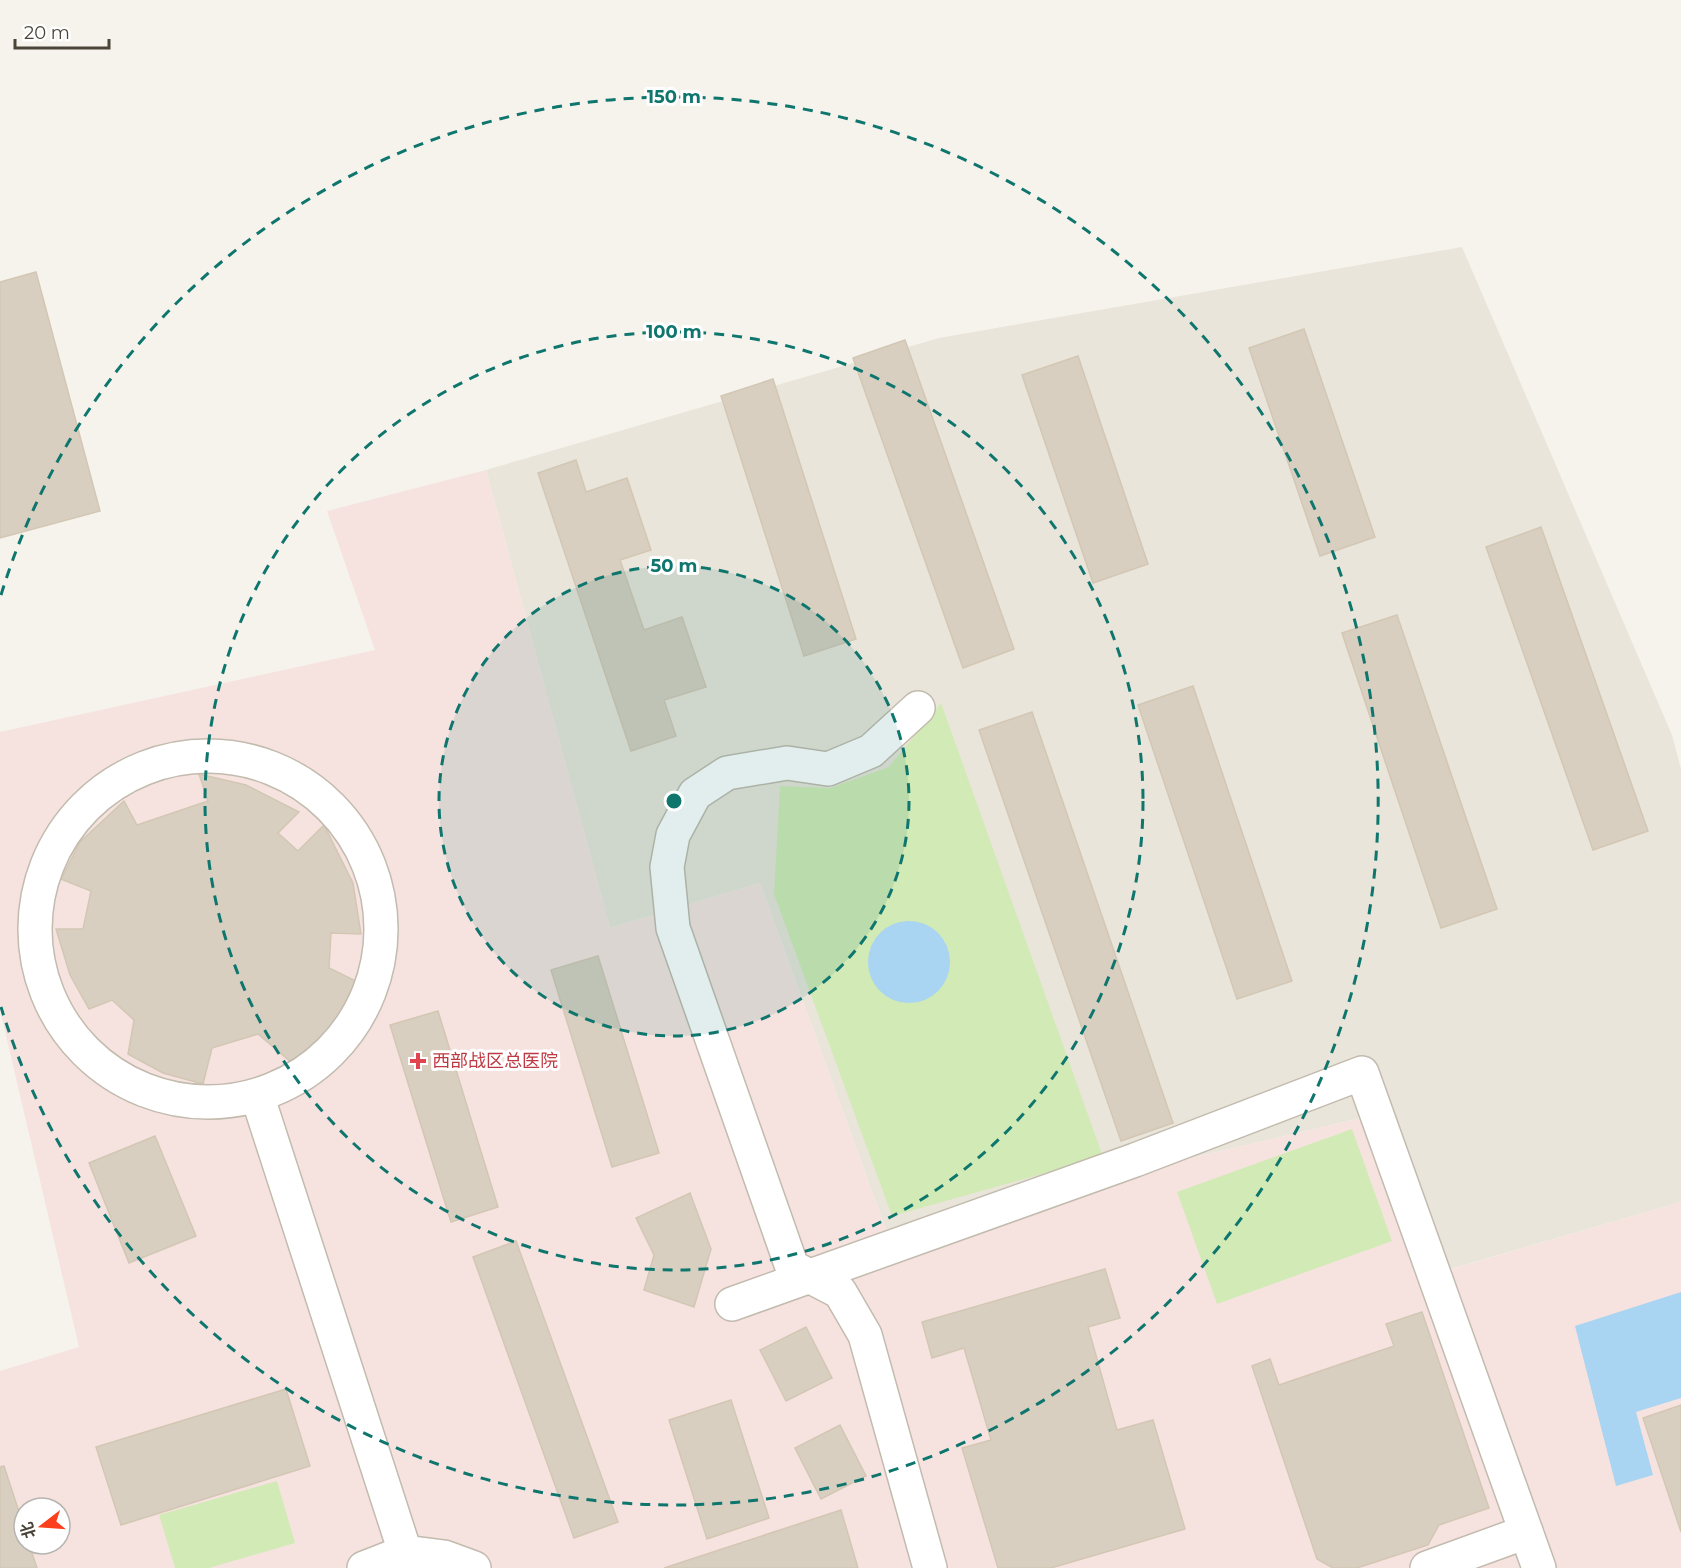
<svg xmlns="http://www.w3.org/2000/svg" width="1681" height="1568" viewBox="0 0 1681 1568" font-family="Montserrat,'Noto Sans SC',sans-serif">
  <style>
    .residential { fill: #eae5da }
    .medical { fill: #f6e3e0; fill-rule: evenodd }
    .green { fill: #d2eab5 }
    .water { fill: #a9d4f2 }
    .building { fill: #d8cfc1; stroke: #d3c7b4; stroke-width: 1.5 }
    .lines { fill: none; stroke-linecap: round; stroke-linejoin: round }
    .minor-casing { stroke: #c2bbae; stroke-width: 36 }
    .minor { stroke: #fff; stroke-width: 33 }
    .ring { fill: none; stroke: #0f766e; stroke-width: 3; stroke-dasharray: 10 8 }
    .health-dot { fill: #e0444e; stroke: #fff; stroke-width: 2 }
    .labels { text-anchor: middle; stroke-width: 6; stroke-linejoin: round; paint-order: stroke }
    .health-label { font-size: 18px; fill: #be3a42; stroke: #fff; text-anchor: start }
    .centre { fill: #0f766e; stroke: #fff; stroke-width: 3 }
    .ring-label { font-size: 18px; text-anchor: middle; font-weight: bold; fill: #0f766e; stroke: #fff; stroke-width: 6; stroke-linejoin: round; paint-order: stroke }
  </style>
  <rect width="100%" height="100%" fill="#f6f3ec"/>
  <polygon class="residential" points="1462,247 1672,735 1681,769 1681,1202 1447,1270 1386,1112 886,1230 760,883 610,928 486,470 939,338"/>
  <path class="medical" d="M 486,470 L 610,928 L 760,883 L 886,1230 L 1387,1112 L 1448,1270 L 1681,1202 L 1681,1568 L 0,1568 L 0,1371 L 79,1347 L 0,1010 L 0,732 L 375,650 L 327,511 ZM 24,1508 L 60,1508 L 60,1544 L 24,1544 Z"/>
  <g class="green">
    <polygon points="941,703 1103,1157 892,1216 774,894 780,786 830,788 889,767"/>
    <polygon points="1352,1129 1392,1241 1217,1304 1177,1192"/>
    <polygon points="277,1481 295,1543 209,1568 175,1568 159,1515"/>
  </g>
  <g class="water">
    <circle cx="909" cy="962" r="41"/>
    <polygon points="1681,1292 1681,1398 1636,1412 1653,1475 1616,1486 1575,1326"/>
  </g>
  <g class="building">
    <polygon points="36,272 100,511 0,538 0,282"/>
    <polygon points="1304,329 1375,537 1320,556 1249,348"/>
    <polygon points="905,340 1014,649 963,668 853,358"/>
    <polygon points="1078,356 1148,564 1093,583 1022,375"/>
    <polygon points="773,379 856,639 804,656 721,396"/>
    <polygon points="576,460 586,492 627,478 651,550 620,560 644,630 682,617 706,687 664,700 676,736 631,751 538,473"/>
    <polygon points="1541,527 1648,831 1593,850 1486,547"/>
    <polygon points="1397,615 1497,909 1441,928 1342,633"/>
    <polygon points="1193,686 1292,981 1237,999 1138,705"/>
    <polygon points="1032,712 1173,1123 1121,1141 979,730"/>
    <polygon points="199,774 246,785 299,812 278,833 298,851 324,825 353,883 361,934 331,933 329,968 356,981 336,1032 291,1062 258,1034 212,1048 203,1084 163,1073 128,1054 134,1020 112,1000 89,1009 70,975 56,929 83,929 91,891 61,879 80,842 124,801 137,825 208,801"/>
    <polygon points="598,956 659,1153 612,1167 551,970"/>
    <polygon points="438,1011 498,1207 451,1222 390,1025"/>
    <polygon points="155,1136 196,1236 129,1263 89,1163"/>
    <polygon points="690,1193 711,1249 694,1307 644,1290 654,1255 636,1218"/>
    <polygon points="516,1241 618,1522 574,1538 473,1257"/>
    <polygon points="1105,1269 1120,1318 1088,1327 1117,1430 1153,1420 1185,1529 1051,1568 998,1568 962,1448 991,1440 964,1348 932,1358 922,1322"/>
    <polygon points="1422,1312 1489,1508 1439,1525 1428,1545 1357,1568 1333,1568 1317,1559 1252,1366 1270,1359 1279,1385 1394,1346 1386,1324"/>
    <polygon points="806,1327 832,1378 786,1401 760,1350"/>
    <polygon points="286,1389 310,1466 121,1525 96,1447"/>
    <polygon points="731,1400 769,1518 707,1539 669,1420"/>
    <polygon points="1681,1405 1681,1532 1643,1418"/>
    <polygon points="840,1425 866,1476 821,1499 795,1448"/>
    <polygon points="4,1466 24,1527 24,1544 29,1544 37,1568 0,1568 0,1467"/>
    <polygon points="841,1510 858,1568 664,1568"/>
  </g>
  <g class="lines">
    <g class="minor-casing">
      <g id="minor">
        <polyline points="918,708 871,751 828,769 787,763 727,773 695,794 673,835 667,867 673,928 792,1267 840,1292 865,1335 930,1568"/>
        <circle cx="208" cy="929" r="173"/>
        <polyline points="258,1098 405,1552"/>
        <polyline points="732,1304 1135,1160 1362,1073 1539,1568"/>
        <polyline points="364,1568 405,1552 444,1557 474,1568"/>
        <polyline points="1427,1568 1526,1532"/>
      </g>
    </g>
    <use href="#minor" class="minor"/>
  </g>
  <circle cx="674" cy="801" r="235" fill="#0f766e" fill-opacity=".12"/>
  <g class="ring">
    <circle cx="674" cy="801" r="235"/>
    <circle cx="674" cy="801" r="469"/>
    <path d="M1 595A704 704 0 1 1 1 1007"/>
  </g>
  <path class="health-dot" d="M415 1052h6v6h6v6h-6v6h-6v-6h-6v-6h6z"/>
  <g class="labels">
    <g class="health-label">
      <text x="432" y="1067">西部战区总医院</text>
    </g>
  </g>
  <circle cx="674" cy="801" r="9" class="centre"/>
  <g class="ring-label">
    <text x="674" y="103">150 m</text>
    <text x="674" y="338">100 m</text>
    <text x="674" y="572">50 m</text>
  </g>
  <g transform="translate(42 1526) rotate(253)"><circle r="28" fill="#ffffff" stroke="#b7b4b0" stroke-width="1.5"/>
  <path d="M0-4.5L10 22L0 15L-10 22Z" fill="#fc3f1d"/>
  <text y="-9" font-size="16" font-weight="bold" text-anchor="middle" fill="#4b4439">北</text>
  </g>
  <path d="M15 39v9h94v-9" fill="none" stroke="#4b4439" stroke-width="3"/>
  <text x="24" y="39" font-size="18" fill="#4b4439" stroke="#ffffff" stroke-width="4.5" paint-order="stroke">20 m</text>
</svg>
